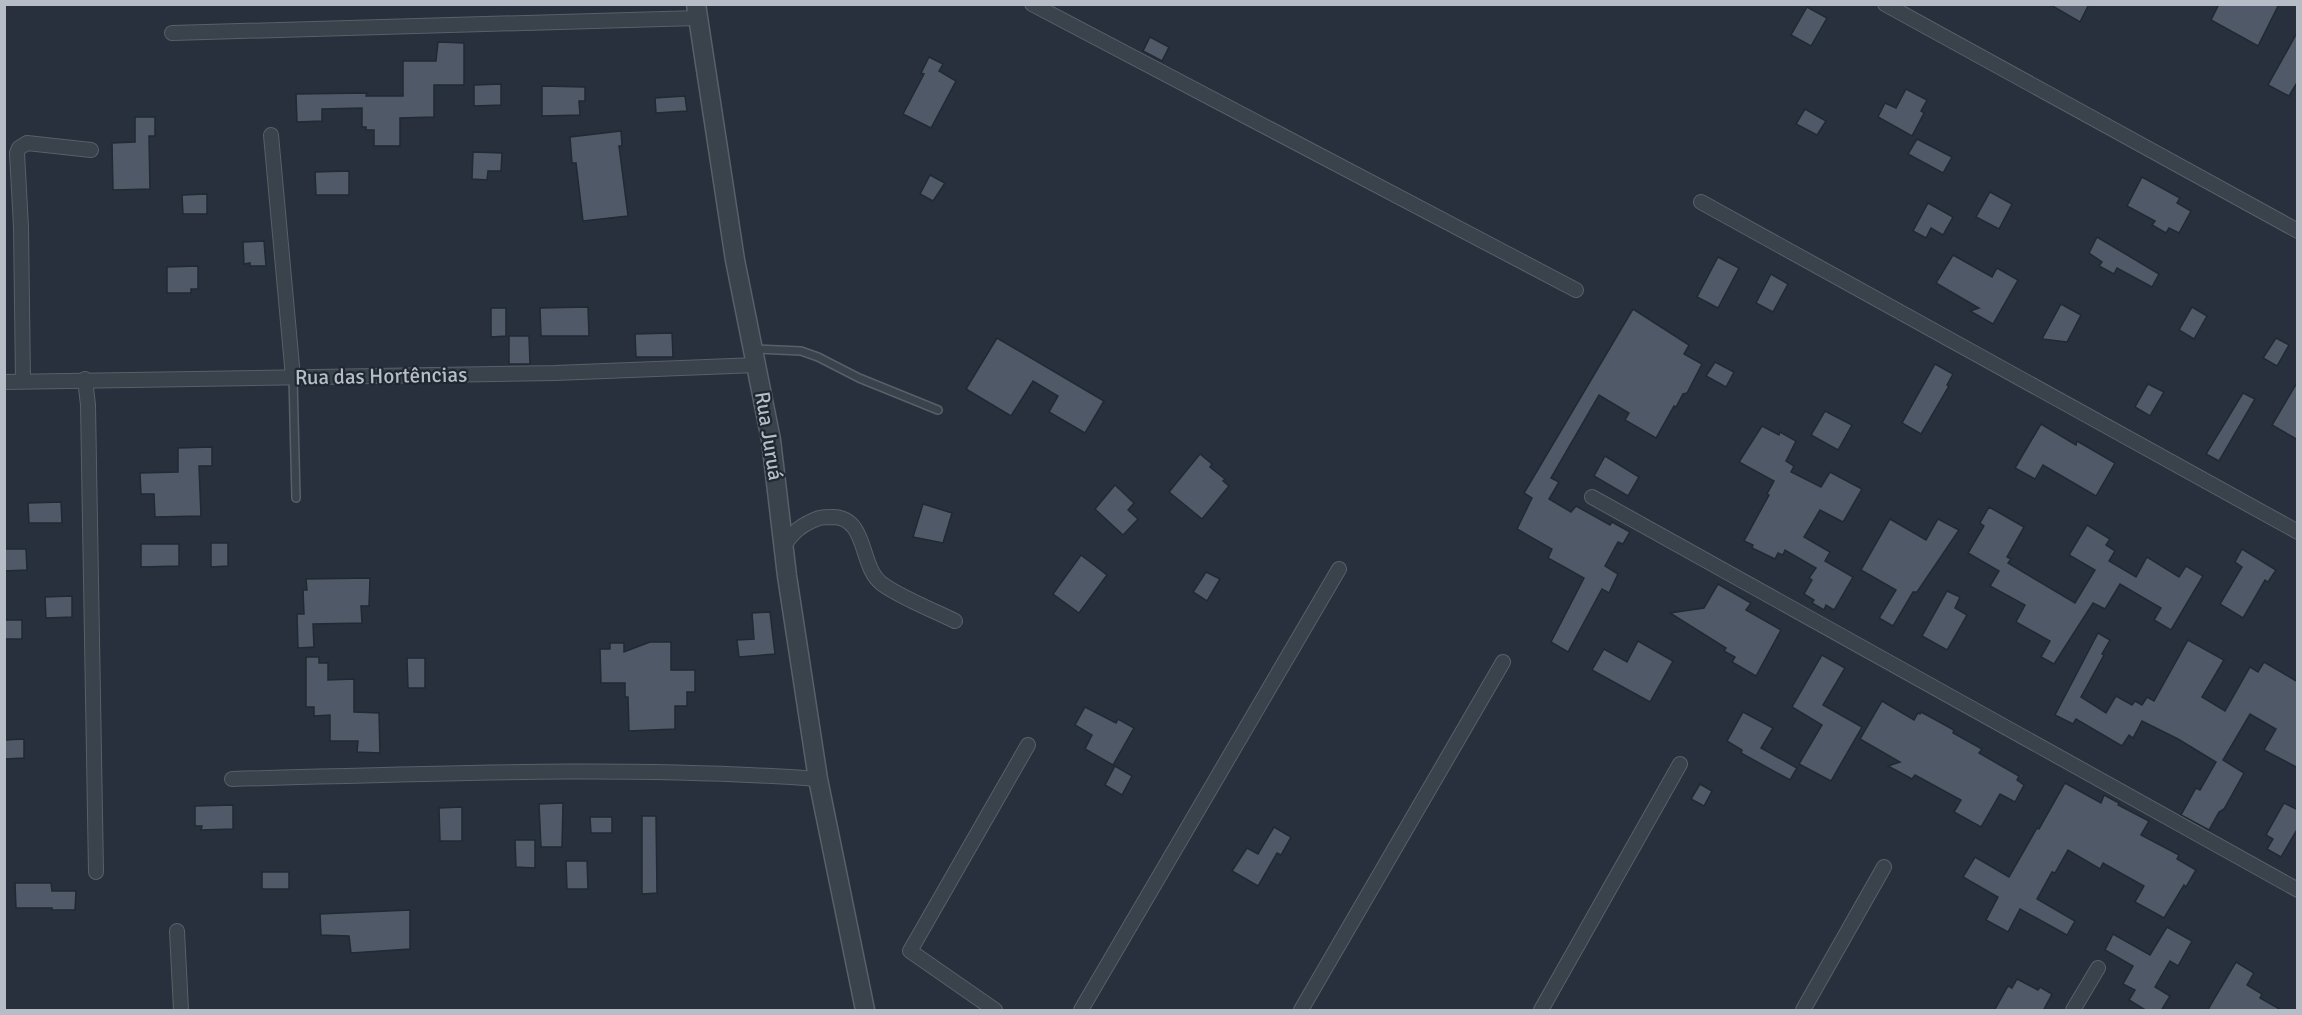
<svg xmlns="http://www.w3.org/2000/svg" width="2302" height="1015" viewBox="0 0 2302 1015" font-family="Signika,sans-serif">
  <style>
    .building { fill: #505967; stroke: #212933; stroke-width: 1.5 }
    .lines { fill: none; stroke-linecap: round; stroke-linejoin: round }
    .service-casing { stroke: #58606a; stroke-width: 10 }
    .minor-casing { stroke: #58606a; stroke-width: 16 }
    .tertiary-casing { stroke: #58606a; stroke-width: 21 }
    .service { stroke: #3a424c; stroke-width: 7 }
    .minor { stroke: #3a424c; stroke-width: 14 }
    .tertiary { stroke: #3a424c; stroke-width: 18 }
    .labels { text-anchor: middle; stroke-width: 4.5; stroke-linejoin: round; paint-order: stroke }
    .street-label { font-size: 21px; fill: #b6bdc7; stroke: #1f2731 }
  </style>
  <rect width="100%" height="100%" fill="#27303c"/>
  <g class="building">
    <polygon points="2049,4 2089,4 2080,22"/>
    <polygon points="2219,4 2279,4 2258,46 2211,20"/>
    <polygon points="1807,7 1827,18 1811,46 1791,35"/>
    <polygon points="2298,31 2298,81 2289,96 2268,85"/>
    <polygon points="1150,37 1169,47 1162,61 1143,51"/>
    <polygon points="438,42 464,43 464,85 434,85 434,117 400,118 400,146 374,146 374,130 366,130 366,127 362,127 362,108 322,109 322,121 297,122 296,94 367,93 366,96 403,96 403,61 436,61"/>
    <polygon points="929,57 943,64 939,71 956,81 931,128 903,114 924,74 921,73"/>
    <polygon points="501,84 501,105 474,106 474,85"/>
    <polygon points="542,86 585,87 585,101 579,101 580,115 542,116"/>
    <polygon points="1906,89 1927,100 1921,111 1924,113 1912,136 1878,117 1885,103 1896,108"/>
    <polygon points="685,96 687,111 656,113 655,98"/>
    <polygon points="1805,109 1826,121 1817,135 1796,124"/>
    <polygon points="135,117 155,117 155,136 149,136 150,189 113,190 112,143 135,142"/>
    <polygon points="621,131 622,146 619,146 628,216 583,221 576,163 572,163 570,137"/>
    <polygon points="1917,139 1952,157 1943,173 1908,154"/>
    <polygon points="473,152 502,153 501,171 488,171 487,180 472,179"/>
    <polygon points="349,171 349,195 316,195 315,172"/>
    <polygon points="930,175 945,183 933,201 920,194"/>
    <polygon points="2142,177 2180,198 2177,203 2191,211 2179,233 2169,228 2166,233 2152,225 2155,221 2127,206"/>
    <polygon points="1990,192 2012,204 1999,229 1976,217"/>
    <polygon points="207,194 207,214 183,214 182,195"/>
    <polygon points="1928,203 1953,217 1943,235 1931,228 1926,238 1913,231"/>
    <polygon points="2097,237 2159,274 2152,287 2117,268 2114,274 2099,266 2102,262 2089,253"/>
    <polygon points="264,241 266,266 250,266 250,263 244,264 243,242"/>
    <polygon points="1953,255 1992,277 1997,268 2018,280 1993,324 1970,311 1979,308 1936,283"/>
    <polygon points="1718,257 1739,268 1718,308 1697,297"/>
    <polygon points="198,266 198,289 191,289 191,293 167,293 167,267"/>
    <polygon points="1771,274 1788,284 1773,312 1756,303"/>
    <polygon points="2061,304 2081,315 2067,342 2042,339"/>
    <polygon points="588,307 589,336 541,336 540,308"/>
    <polygon points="2192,307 2207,316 2194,339 2179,330"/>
    <polygon points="491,308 506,308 506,336 491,337"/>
    <polygon points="1633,309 1689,345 1684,354 1702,364 1687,393 1683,394 1676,407 1674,406 1656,438 1625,420 1629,413 1599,395 1551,478 1559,482 1549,499 1571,512 1576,506 1610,525 1612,522 1630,532 1623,544 1618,542 1605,566 1618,574 1617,576 1609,593 1602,589 1568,652 1551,642 1584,578 1548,558 1552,549 1517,529 1532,498 1524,493"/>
    <polygon points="672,333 673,357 636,357 635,334"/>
    <polygon points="509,336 529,336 530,364 509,364"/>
    <polygon points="997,338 1104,401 1085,433 1049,412 1058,396 1033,381 1011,416 966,389"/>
    <polygon points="2276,338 2289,345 2277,366 2263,358"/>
    <polygon points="1715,362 1734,372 1726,387 1706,376"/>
    <polygon points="1935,364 1953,374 1947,385 1949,386 1921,434 1902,423"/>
    <polygon points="2298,381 2298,440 2272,425"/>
    <polygon points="2148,384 2164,392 2150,416 2135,407"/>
    <polygon points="2243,393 2255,399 2219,461 2206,454"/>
    <polygon points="1825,411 1852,425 1838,450 1811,435"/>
    <polygon points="2041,424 2076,445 2077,441 2115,463 2096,496 2043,465 2035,479 2015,468"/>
    <polygon points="1762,426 1779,435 1780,432 1796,441 1786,461 1794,466 1791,472 1821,487 1830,472 1862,489 1843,522 1820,510 1804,537 1830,552 1825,561 1853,577 1834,610 1826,605 1824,610 1812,603 1814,600 1804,594 1812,580 1809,578 1816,568 1785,550 1783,555 1778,553 1775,559 1752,548 1753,545 1744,541 1769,495 1767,494 1774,481 1739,462"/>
    <polygon points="212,447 212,466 199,466 201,516 155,517 154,494 141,494 140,473 178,472 178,448"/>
    <polygon points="1200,454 1212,464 1210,467 1225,479 1223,481 1229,486 1202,519 1169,492"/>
    <polygon points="1605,456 1639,477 1628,496 1594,476"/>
    <polygon points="1115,485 1134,503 1128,510 1138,519 1123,535 1095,509"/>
    <polygon points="61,502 62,523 29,523 28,503"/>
    <polygon points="923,504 952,513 943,543 913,537"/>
    <polygon points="1989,507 2024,527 2007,557 2011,559 2008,563 2075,603 2095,570 2069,555 2087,525 2110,539 2106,545 2115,551 2109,561 2136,577 2147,557 2179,577 2186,566 2203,576 2171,630 2154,620 2161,608 2120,584 2105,609 2093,603 2054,664 2041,657 2050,641 2016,622 2025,605 1990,586 1999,571 1968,553 1984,526 1980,523"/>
    <polygon points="1890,519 1926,540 1938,519 1959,530 1917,592 1913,592 1893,626 1879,618 1896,590 1861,570"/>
    <polygon points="211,543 228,543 228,566 211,567"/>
    <polygon points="141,544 179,544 179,566 141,567"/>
    <polygon points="4,549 26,549 27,570 4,571"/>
    <polygon points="2242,549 2276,570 2268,582 2265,580 2243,618 2220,604 2242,567 2235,562"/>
    <polygon points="1081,555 1107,575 1079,613 1053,594"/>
    <polygon points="1206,572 1220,579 1207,601 1193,592"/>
    <polygon points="370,578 369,606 361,606 362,623 313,624 314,647 298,648 297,614 304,614 303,590 307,590 306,579"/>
    <polygon points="1718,584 1751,603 1746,610 1781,630 1756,676 1732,662 1735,657 1724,651 1726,648 1670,613 1704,608"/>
    <polygon points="1947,591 1960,597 1955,608 1967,615 1947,650 1922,636"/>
    <polygon points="72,596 72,617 46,618 45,597"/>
    <polygon points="770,612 775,654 739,657 737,640 754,639 752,613"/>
    <rect x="4" y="620" width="18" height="19"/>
    <polygon points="2098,633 2110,640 2102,654 2104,655 2081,697 2106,713 2116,696 2132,705 2135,701 2142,705 2147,697 2154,701 2188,640 2224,660 2202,697 2225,711 2250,667 2258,672 2264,662 2298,682 2298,768 2264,750 2276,729 2250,714 2223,760 2244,773 2224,809 2219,812 2209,830 2181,815 2196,788 2200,790 2216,762 2178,739 2142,721 2133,738 2129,735 2122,746 2076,719 2073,724 2055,715"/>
    <polygon points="1638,641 1673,661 1650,702 1592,670 1604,649 1627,662"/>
    <polygon points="650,642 671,642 671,670 695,670 695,692 687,692 687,706 675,706 675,729 629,731 628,697 625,697 625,683 601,683 600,649 610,649 610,643 624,643 624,652"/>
    <polygon points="1822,655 1845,668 1823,705 1862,727 1831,781 1799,764 1822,725 1792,707"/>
    <polygon points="306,657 319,657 319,663 328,663 328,680 354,679 354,712 379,713 380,753 357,752 358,741 330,741 330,715 314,716 314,707 306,707"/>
    <polygon points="407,658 425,658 425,688 408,688"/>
    <polygon points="1882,701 1914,720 1918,713 1920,714 1921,712 1934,719 1954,730 1953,733 1982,749 1979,753 2019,776 2017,780 2024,785 2015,802 2000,794 1981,827 1954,812 1961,800 1915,775 1912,779 1888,766 1900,762 1860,739"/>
    <polygon points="1085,707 1116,723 1118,719 1134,728 1113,765 1085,749 1092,735 1075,725"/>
    <polygon points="1743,712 1773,728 1761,748 1797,768 1790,780 1741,753 1742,750 1727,741"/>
    <polygon points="24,739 24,758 4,759 4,740"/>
    <polygon points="1115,766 1132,776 1122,795 1105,785"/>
    <polygon points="2065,783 2101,803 2104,795 2119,803 2118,805 2149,821 2141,835 2179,855 2177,859 2196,870 2186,887 2184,885 2164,918 2135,902 2144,886 2103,863 2100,869 2068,850 2055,873 2052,872 2037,899 2075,921 2067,935 2020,909 2008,932 1986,920 1998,897 1963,877 1975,857 2009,877 2037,828 2039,829"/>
    <polygon points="1700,784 1712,791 1704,806 1691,799"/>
    <polygon points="563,803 562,847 541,847 539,804"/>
    <polygon points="2284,803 2298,810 2298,828 2281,857 2267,849 2273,839 2266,835"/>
    <polygon points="233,805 233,829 201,830 202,826 195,826 195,806"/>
    <polygon points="462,807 462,841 440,841 439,808"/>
    <polygon points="642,816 656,816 657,893 642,894"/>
    <polygon points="590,817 612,817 612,833 591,833"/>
    <polygon points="1274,827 1291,837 1281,855 1277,853 1258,886 1232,871 1247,848 1258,854"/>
    <polygon points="515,840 535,840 535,868 516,867"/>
    <polygon points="566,861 587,861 588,889 567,889"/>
    <rect x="262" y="872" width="27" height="17"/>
    <polygon points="15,883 51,883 52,891 76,891 75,910 52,910 52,908 16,908"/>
    <polygon points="410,910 410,949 351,953 349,936 321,935 320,914"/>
    <polygon points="2167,927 2192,941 2178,966 2170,961 2155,987 2170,996 2161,1011 2147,1011 2129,1000 2135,990 2123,984 2133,966 2105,950 2113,934 2150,955"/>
    <polygon points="2236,962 2254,973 2247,985 2262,994 2260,998 2283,1011 2207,1011"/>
    <polygon points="2017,979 2038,990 2040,987 2052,994 2043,1011 1994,1011 2008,986 2012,988"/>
  </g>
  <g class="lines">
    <g class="service-casing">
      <g id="service">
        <polyline points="755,349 801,351 818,357 859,378 938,410"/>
        <polyline points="293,377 296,498"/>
      </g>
    </g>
    <g class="minor-casing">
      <g id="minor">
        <polyline points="1032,4 1576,290"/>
        <polyline points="1885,4 2298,231"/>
        <polyline points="172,33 698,18"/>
        <polyline points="271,135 293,377"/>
        <polyline points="1701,202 2298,532"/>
        <polyline points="85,379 88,405 96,872"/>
        <polyline points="23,381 21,227 17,153 19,148 27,143 91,150"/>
        <polyline points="4,382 555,373 757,365"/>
        <polyline points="1592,497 2298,890"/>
        <path d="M 784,546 C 793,531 803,524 819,518 C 824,517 828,517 833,517 C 868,518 859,565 881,583 C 897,596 935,611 955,621"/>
        <path d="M 232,779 C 427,774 623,765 818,779"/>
        <polyline points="177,931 181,1010"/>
        <polyline points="995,1010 910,951 1028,745"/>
        <polyline points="1081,1010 1339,569"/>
        <polyline points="1301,1010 1503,662"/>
        <polyline points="1541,1010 1680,764"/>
        <polyline points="1803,1010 1884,867"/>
        <polyline points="2073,1010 2098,968"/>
      </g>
    </g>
    <g class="tertiary-casing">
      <polyline id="tertiary" points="696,4 735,260 771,440 787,576 818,779 865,1010"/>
    </g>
    <use href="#service" class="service"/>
    <use href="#minor" class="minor"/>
    <use href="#tertiary" class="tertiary"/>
  </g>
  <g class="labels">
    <g class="street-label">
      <text transform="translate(381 376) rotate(-1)" y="7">Rua das Hortências</text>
      <text transform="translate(769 436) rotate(81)" y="7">Rua Juruá</text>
    </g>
  </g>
  <rect width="2302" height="1015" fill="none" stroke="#b6bdc7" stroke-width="12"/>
</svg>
